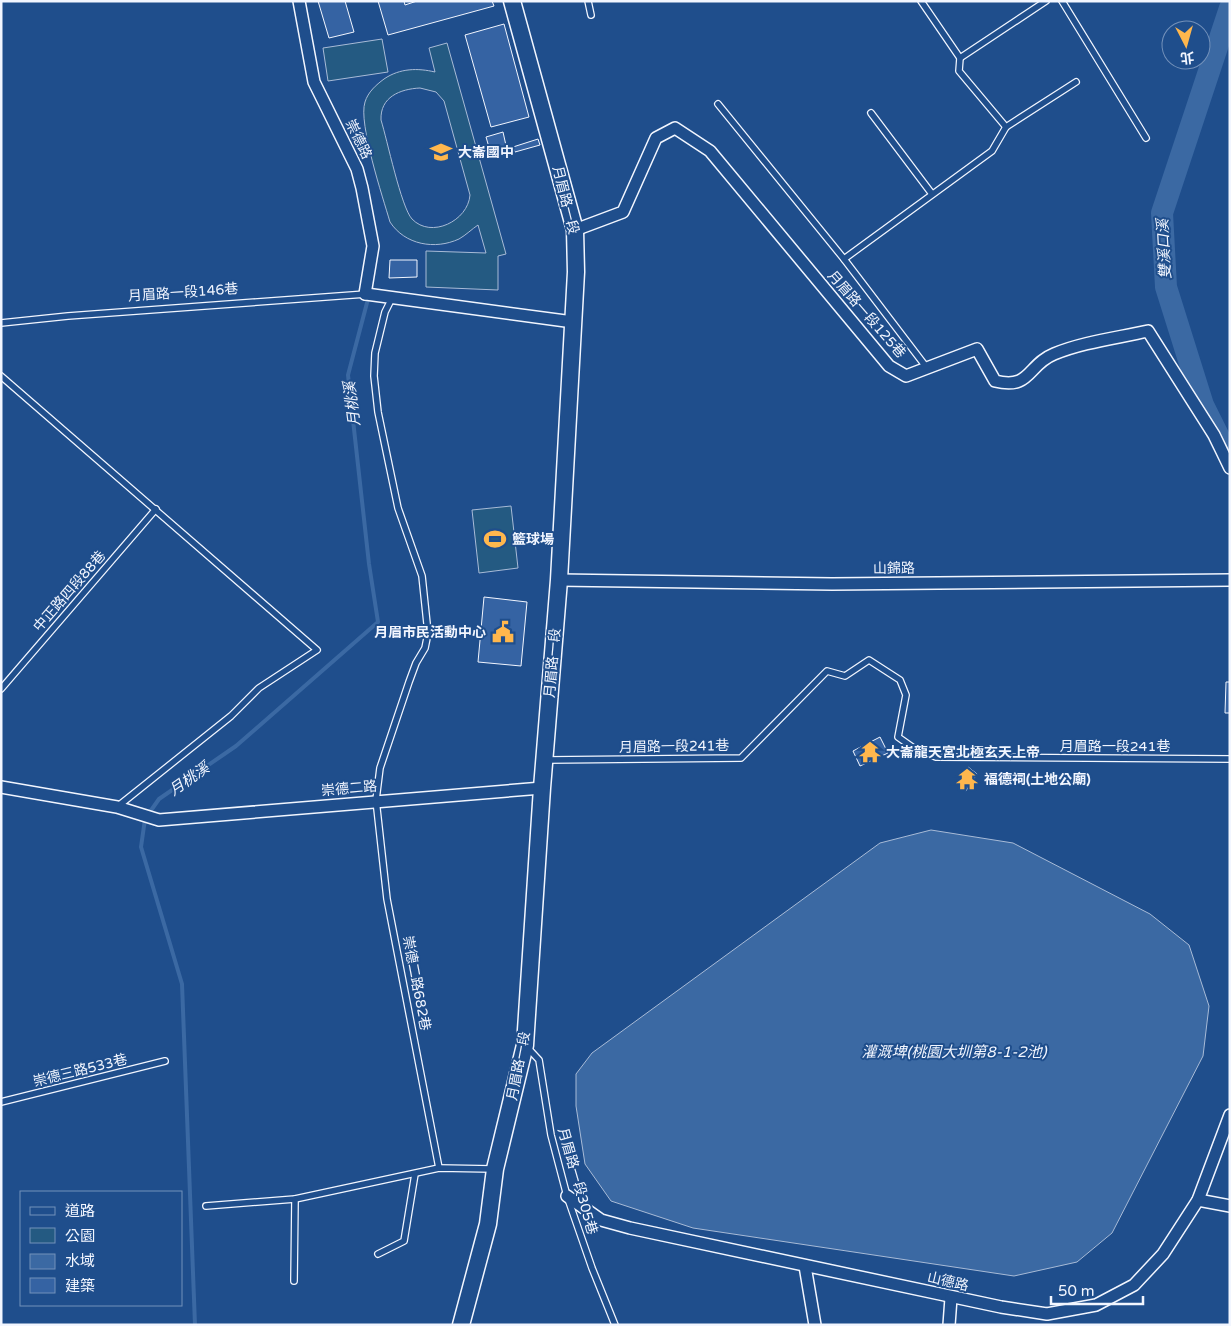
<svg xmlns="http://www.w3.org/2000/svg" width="1231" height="1326" viewBox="0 0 1231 1326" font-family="'Varela Round','Noto Sans TC',sans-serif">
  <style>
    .green { fill: #245a82; stroke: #a8bbd7; fill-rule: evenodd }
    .water { fill: #3b69a3; stroke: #a8bbd7 }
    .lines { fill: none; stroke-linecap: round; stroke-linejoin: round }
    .stream { stroke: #3b69a3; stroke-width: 4 }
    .river { stroke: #3b69a3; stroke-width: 22 }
    .building { fill: #3563a3; stroke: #f2f6ff }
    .lane-casing { stroke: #f2f6ff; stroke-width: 8 }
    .street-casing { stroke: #f2f6ff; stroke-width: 14 }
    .secondary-casing { stroke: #f2f6ff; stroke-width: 19 }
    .lane { stroke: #1f4e8c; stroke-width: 5.5 }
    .street { stroke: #1f4e8c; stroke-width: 11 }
    .secondary { stroke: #1f4e8c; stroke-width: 16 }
    .labels { text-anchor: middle; stroke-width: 4; stroke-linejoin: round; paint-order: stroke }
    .street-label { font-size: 14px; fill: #f2f6ff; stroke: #1f4e8c }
    .poi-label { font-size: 14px; font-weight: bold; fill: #f2f6ff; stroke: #1f4e8c; text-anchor: start }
    .water-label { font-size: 15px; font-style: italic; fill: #f2f6ff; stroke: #1f4e8c }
  </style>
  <rect width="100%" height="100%" fill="#1f4e8c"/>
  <g class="green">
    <polygon points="382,39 388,72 328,81 323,48"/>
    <path d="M 447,43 L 506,254 L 498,256 L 498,290 L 426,287 L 426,251 L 486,253 L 478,225 C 472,229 466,235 459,239 C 435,250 405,245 390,222 C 383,198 358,123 365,102 C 368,92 376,85 384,79 C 400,68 418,68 435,72 L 429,48 ZM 420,88 L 436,92 L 444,101 L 470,195 C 468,221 431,239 412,219 C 401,207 387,139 381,120 C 380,97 400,89 420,88 Z"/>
    <polygon points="511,506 518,568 479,573 472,510"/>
  </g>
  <polygon class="water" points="931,830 1013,843 1150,914 1189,945 1209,1006 1203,1056 1112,1233 1077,1262 1014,1276 693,1228 611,1201 585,1164 576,1106 576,1074 592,1053 880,843"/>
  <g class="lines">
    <polyline class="stream" points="195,1325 182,984 141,847 145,819 159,799 236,746 378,622 369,564 348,375 368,299"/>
    <polyline class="river" points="1222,443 1203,405 1166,287 1162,213 1230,8"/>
  </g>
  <g class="building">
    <polygon points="318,1 345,1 354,32 329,38"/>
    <polygon points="378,1 404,1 405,5 417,1 492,1 494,6 388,35"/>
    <polygon points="504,24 529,117 491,127 465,35"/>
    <polygon points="503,132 507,150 491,154 486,137"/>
    <polygon points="538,139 540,145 515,152 513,147"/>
    <polygon points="390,260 417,260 417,277 389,278"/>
    <polygon points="484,597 527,602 521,666 478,662"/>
    <polygon points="1226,682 1230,682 1230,713 1225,713"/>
    <polygon points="880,737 888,753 860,766 853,751"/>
    <polygon points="968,767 977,774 966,791 958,784"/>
  </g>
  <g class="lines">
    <g class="lane-casing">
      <g id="lane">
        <polyline points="588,1 591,15"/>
        <polyline points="921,1 960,58 1046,1"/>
        <polyline points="1062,1 1146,138"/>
        <polyline points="960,58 959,71 1006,127 1076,82"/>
        <polyline points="718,104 844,259 927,368"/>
        <polyline points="871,113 932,194"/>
        <polyline points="844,259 992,151 1006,127"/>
        <polyline points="392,298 385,312 375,353 374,376 378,412 398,508 422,576 428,633 425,648 416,663 409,682 380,768 376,800 387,899 439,1168"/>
        <polyline points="1,323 68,316 366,294"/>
        <polyline points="1,376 317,650 259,688 231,716 117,807"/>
        <polyline points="1,689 156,509"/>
        <polyline points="547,760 741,758 827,671 845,676 869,660 900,680 906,695 898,737 915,749 936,757 1230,759"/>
        <polyline points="526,1046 539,1060 551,1135 567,1196 592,1268 615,1325"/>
        <polyline points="1,1102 165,1061"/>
        <polyline points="206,1206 295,1199 439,1168 493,1169"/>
        <polyline points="378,1254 404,1241 415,1174"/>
        <polyline points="294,1281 295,1199"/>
      </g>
    </g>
    <g class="street-casing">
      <g id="street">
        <polyline points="299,1 314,82 357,169 362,188 373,246 365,294"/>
        <path d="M 575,230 L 623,212 L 656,138 L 675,128 L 710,151 L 889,366 L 906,376 L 977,349 L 995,381 C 1031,390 1027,365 1054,354 C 1083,342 1117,338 1148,331 L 1214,435 L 1230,468"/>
        <polyline points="366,294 573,322"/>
        <polyline points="559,580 832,584 1230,580"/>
        <polyline points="1,787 117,807 159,820 542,788"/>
        <polyline points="567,1196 601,1220 630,1228 1001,1307 1047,1314 1096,1305 1134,1285 1163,1254 1198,1200 1230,1115"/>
        <polyline points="1198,1200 1230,1206"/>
        <polyline points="805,1266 815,1325"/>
        <polyline points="949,1325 951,1298"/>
      </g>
    </g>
    <g class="secondary-casing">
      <polyline id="secondary" points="461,1325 488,1224 495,1169 525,1045 542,788 559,580 576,272 575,230 512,1"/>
    </g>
    <use href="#lane" class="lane"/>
    <use href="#street" class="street"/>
    <use href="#secondary" class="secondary"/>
  </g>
  <defs>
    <g id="school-bare" transform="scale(1.725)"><path d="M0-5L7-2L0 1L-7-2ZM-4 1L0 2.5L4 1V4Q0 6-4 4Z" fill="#ffb74d" stroke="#1f4e8c" stroke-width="2.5" paint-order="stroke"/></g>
    <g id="stadium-bare" transform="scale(1.725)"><path d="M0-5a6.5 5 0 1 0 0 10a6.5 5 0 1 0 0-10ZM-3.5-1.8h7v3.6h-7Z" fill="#ffb74d" stroke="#1f4e8c" stroke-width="2.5" paint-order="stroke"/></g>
    <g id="civic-bare" transform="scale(1.725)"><path d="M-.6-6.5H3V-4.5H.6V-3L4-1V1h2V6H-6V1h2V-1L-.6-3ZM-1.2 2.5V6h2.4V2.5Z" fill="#ffb74d" stroke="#1f4e8c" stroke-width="2.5" paint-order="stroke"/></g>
    <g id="temple-bare" transform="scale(1.725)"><path d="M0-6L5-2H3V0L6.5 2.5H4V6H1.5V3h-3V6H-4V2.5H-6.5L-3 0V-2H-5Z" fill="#ffb74d" stroke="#1f4e8c" stroke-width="2.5" paint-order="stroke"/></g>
  </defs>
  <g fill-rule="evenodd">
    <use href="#school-bare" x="441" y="152"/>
    <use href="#stadium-bare" x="495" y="539"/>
    <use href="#civic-bare" x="503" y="632"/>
    <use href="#temple-bare" x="870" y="752"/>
    <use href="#temple-bare" x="967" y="779"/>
  </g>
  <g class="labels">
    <g class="street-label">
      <text transform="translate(359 139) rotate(64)" y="5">崇德路</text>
      <text transform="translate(566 200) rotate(76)" y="5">月眉路一段</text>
      <text transform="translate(183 292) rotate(-4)" y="5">月眉路一段146巷</text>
      <text transform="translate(867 314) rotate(49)" y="5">月眉路一段125巷</text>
      <text transform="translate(894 568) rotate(-1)" y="5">山錦路</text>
      <text transform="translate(69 591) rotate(-49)" y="5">中正路四段88巷</text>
      <text transform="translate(552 663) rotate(-85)" y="5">月眉路一段</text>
      <text transform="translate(674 746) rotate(-1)" y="5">月眉路一段241巷</text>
      <text x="1115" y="751">月眉路一段241巷</text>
      <text transform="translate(349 788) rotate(-5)" y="5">崇德二路</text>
      <text transform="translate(417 983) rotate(79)" y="5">崇德二路682巷</text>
      <text transform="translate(518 1066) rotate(-79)" y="5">月眉路一段</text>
      <text transform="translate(80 1070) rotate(-14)" y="5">崇德三路533巷</text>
      <text transform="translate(578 1181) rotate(74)" y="5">月眉路一段305巷</text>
      <text transform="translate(948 1281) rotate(13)" y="5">山德路</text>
    </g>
    <g class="poi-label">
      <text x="458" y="157">大崙國中</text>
      <text x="512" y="544">籃球場</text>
      <text x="486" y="637" text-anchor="end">月眉市民活動中心</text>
      <text x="886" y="757">大崙龍天宮北極玄天上帝</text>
      <text x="984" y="784">福德祠(土地公廟)</text>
    </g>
    <g class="water-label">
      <text transform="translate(1164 249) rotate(-93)" y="5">雙溪口溪</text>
      <text transform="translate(352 404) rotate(-97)" y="5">月桃溪</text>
      <text transform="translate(189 779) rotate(-35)" y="5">月桃溪</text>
      <text x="954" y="1057">灌溉埤(桃園大圳第8-1-2池)</text>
    </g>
  </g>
  <rect width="1231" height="1326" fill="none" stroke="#f2f6ff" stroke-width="5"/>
  <rect x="20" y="1191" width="162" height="115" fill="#1f4e8c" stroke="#7391ba"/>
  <rect x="30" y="1207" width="25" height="8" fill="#1f4e8c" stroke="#7391ba"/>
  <text x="65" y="1216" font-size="15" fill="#f2f6ff">道路</text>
  <rect x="30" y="1228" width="25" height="15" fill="#245a82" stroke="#7391ba"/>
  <text x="65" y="1241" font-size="15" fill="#f2f6ff">公園</text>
  <rect x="30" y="1254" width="25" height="15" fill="#3b69a3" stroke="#7391ba"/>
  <text x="65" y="1266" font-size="15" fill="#f2f6ff">水域</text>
  <rect x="30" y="1278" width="25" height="15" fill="#3563a3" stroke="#7391ba"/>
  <text x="65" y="1291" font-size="15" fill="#f2f6ff">建築</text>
  <g transform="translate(1186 45) rotate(174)"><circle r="24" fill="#1f4e8c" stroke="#7391ba"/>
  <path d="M0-4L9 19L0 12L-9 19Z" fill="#ffb74d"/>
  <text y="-8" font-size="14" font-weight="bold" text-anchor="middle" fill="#f2f6ff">北</text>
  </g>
  <path d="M1051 1296v8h92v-8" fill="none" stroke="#f2f6ff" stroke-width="2.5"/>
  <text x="1058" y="1296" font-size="15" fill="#f2f6ff" stroke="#1f4e8c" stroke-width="4" paint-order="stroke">50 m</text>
</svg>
